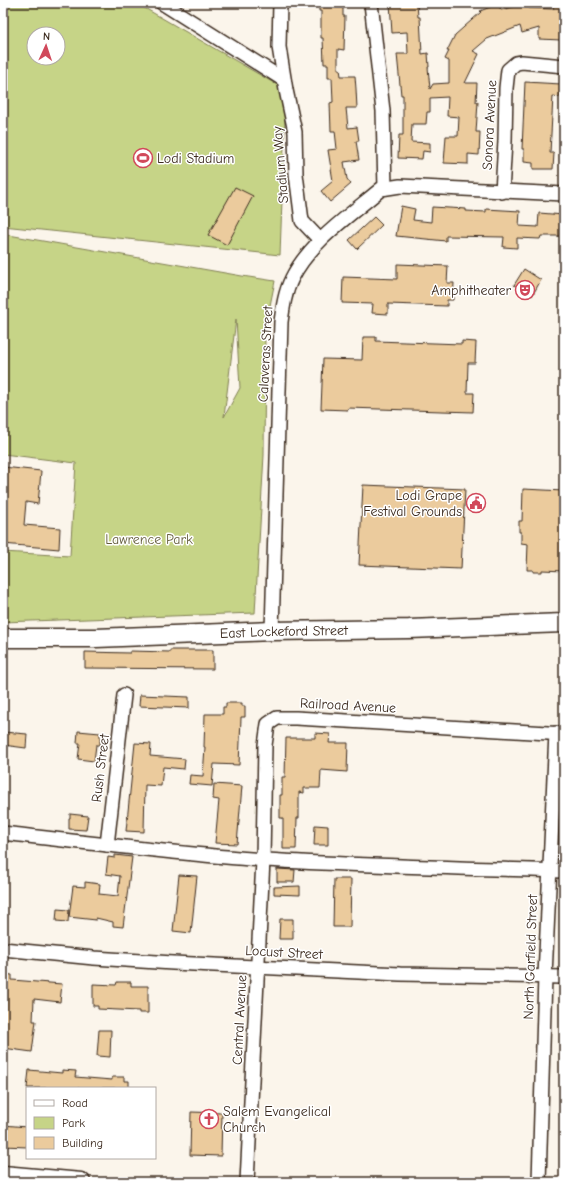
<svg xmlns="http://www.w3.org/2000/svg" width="567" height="1185" viewBox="0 0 567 1185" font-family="'Comic Neue',sans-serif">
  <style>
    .green { fill: #c6d487; stroke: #807f52; fill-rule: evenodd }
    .building { fill: #ebcb9d; stroke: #3b2a1e }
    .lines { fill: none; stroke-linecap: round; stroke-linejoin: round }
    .street-casing { stroke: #3b2a1e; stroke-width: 16 }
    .secondary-casing { stroke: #3b2a1e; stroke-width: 21 }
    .street { stroke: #fff; stroke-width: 13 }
    .secondary { stroke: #fff; stroke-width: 18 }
    .labels { text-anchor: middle; stroke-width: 3; stroke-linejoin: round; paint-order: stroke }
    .street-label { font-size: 14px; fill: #3b2a1e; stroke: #fff }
    .poi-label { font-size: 14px; fill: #3b2a1e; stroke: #fff; text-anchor: start }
    .park-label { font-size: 14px; fill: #655d3e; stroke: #fff }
  </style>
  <rect width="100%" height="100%" fill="#fbf5eb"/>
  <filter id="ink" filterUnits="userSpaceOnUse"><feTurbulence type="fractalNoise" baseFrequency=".025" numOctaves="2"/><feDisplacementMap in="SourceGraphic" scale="8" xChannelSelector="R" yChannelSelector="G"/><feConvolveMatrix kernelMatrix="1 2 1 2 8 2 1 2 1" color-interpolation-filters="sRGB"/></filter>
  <g filter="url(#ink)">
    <g class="green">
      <path d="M 3,3 L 136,3 L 286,90 L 280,255 L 3,226 ZM 34,34 L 58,34 L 58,58 L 34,58 Z"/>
      <path d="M 3,234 L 242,276 L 275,281 L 265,330 L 264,455 L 255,613 L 3,622 L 3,552 L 70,556 L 76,463 L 3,454 ZM 236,319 L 240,388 L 224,417 Z"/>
    </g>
    <g class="building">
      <polygon points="319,3 343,3 343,16 345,16 344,50 338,49 338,69 340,69 341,76 355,76 356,89 357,108 346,108 348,128 357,127 359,141 356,141 359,160 344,162 347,179 351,184 330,202 321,191 333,181 328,150 337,149 335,131 331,131 330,103 333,102 332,78 328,78 328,64 324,64 323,38 321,38 321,11 319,11"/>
      <polygon points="390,3 417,3 418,17 420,17 422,54 428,53 429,67 428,67 430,89 433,84 449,83 449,61 445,59 449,51 447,51 455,35 481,12 480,11 498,4 501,10 528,3 529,8 553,9 554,3 563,3 561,40 539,39 539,28 522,33 520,26 487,39 473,51 479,54 465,83 477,83 476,102 478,102 476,132 480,132 479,155 468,154 468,164 444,163 446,136 458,136 459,117 447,116 448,97 430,98 430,112 427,112 426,124 412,124 411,142 430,143 430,152 423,151 422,159 398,158 399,135 403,135 403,95 401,95 397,54 408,54 407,32 392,33"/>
      <polygon points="525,82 561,84 560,97 553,96 550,153 554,153 553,169 533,169 533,163 524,162 524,149 522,149"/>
      <polygon points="235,187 253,196 227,245 208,235"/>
      <polygon points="401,206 415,209 413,220 431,222 432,207 466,209 466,211 486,212 486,209 520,211 519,226 538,227 539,213 564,215 564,236 541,236 540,239 517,238 517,248 503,247 504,237 446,236 446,241 396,236"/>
      <polygon points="374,217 382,225 357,249 349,240"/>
      <polygon points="397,264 448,266 447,283 454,283 453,300 447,300 447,306 388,304 388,314 372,313 373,304 342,303 343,277 397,279"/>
      <polygon points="524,269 541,280 532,296 514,285"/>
      <polygon points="363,337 376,337 376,341 462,344 462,341 476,342 475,363 468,363 467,393 474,393 473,412 348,408 348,410 321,409 323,359 362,360"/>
      <polygon points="3,467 41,471 38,504 26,502 24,525 60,528 59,549 3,544"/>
      <polygon points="363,485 465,489 461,569 359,565"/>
      <polygon points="523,489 564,491 564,571 542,570 542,572 533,572 533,570 527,570 528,544 521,543 521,532 519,532 519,521 522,521"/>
      <polygon points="170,650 213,650 213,669 85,668 85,652 130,653 130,651 170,652"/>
      <polygon points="140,695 189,697 189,708 139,706"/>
      <polygon points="226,703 242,703 242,706 245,706 245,717 241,717 241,718 239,765 214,764 212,786 189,784 190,775 203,776 205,747 204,747 205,714 223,714 223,707 226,707"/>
      <polygon points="78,731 100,733 100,745 96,745 94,761 78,759 80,743 77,743"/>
      <polygon points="4,732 27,734 26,748 3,745"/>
      <polygon points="315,733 330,734 329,743 348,743 347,772 321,770 320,788 304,788 304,793 299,792 299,818 297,818 296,849 283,849 283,818 280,818 280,795 282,795 282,777 285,777 286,738 315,738"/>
      <polygon points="135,743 151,744 150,756 185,759 184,769 163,767 161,786 145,785 144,832 126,831"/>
      <polygon points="214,784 242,786 237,844 215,843 219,800 213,799"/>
      <polygon points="70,814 88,816 86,830 69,829 69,818 70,818"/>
      <polygon points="315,825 328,826 328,845 314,845"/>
      <polygon points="115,855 132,857 123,927 113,926 113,922 96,918 96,920 69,917 73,886 85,887 85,882 100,884 99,894 118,896 120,876 106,874 108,857 115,858"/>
      <polygon points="277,869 295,870 294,882 277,882"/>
      <polygon points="179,875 197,876 191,933 173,931"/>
      <polygon points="334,879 351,879 350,927 333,927"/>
      <polygon points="300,886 300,895 274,894 274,887"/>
      <polygon points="57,909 69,910 68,922 56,921"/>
      <polygon points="280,919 293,919 293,939 279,939"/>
      <polygon points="3,974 12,975 12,980 62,984 60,1002 34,999 33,1021 36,1021 32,1052 3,1048"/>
      <polygon points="117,982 131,982 131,986 148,986 148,1013 139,1013 139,1011 98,1009 98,1006 93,1006 93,984 116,985"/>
      <polygon points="99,1030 111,1030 110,1057 97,1056"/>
      <polygon points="29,1070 62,1073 62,1070 76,1071 75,1077 112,1080 112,1077 124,1077 124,1081 129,1081 129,1088 27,1088"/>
      <polygon points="191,1112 222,1113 221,1156 190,1155"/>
      <polygon points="3,1125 27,1127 27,1147 3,1146"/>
    </g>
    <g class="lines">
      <g class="street-casing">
        <g id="street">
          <polyline points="162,3 284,80"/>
          <polyline points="280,3 279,47 286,90 295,132 296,174 302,221 320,240"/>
          <polyline points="371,3 383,111 385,188"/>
          <polyline points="502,192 505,141 506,88 508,70 516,63 522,62 564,66"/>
          <path d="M 272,631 L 281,322 C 283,307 285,292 292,278 C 310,242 350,215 381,189 L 400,186 L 564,194"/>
          <path d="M 3,833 C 90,843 177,854 265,860 C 364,866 464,868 564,871"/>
          <polyline points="107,845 124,695"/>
          <polyline points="3,949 94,958 173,963 400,974 564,977"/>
          <polyline points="247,1182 263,860 265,745 268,724 277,718 296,718 564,734"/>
          <polyline points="539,1182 545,976 556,733"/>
        </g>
      </g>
      <g class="secondary-casing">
        <g id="secondary">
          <path id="s1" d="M 3,638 L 96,638 L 272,631 L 409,629 L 564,623"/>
          <polyline points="3,1175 81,1182"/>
        </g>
      </g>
      <use href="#street" class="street"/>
      <use href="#secondary" class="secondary"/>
    </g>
  </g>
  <defs>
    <g id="stadium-ring" transform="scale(1)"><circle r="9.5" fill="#fff" stroke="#d1495b" stroke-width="1.5"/><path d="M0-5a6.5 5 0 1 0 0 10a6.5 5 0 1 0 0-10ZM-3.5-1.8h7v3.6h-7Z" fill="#d1495b"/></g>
    <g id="theatre-ring" transform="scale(1)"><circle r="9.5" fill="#fff" stroke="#d1495b" stroke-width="1.5"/><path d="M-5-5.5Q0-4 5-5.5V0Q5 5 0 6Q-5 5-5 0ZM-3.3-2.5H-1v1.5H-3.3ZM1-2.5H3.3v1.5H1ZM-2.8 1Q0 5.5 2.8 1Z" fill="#d1495b"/></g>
    <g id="civic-ring" transform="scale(1)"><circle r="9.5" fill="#fff" stroke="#d1495b" stroke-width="1.5"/><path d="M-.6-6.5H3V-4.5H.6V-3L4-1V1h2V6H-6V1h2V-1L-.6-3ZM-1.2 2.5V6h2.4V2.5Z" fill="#d1495b"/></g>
    <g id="church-ring" transform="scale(1)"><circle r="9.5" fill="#fff" stroke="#d1495b" stroke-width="1.5"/><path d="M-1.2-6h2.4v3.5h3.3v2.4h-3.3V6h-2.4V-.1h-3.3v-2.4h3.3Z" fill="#d1495b"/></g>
  </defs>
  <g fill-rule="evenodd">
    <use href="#stadium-ring" x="143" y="158"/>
    <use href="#theatre-ring" x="525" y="290"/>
    <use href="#civic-ring" x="476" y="503"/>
    <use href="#church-ring" x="209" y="1119"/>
  </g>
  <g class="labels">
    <g class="street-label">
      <text transform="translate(489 125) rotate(-87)" y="5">Sonora Avenue</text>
      <text transform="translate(280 165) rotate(-95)" y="5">Stadium Way</text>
      <text transform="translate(265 354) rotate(-87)" y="5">Calaveras Street</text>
      <text dy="5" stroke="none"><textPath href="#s1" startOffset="281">East Lockeford Street</textPath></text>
      <text transform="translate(348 705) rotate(3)" y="5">Railroad Avenue</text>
      <text transform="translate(100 768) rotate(-83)" y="5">Rush Street</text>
      <text transform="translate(284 952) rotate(3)" y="5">Locust Street</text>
      <text transform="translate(530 957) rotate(-88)" y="5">North Garfield Street</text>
      <text transform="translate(239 1020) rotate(-87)" y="5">Central Avenue</text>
    </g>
    <g class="poi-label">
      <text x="157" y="163">Lodi Stadium</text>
      <text x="511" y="295" text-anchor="end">Amphitheater</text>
      <text x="462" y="500" text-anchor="end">Lodi Grape<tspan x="462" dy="16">Festival Grounds</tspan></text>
      <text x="223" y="1116">Salem Evangelical<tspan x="223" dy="16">Church</tspan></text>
    </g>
    <g class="park-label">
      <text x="149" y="544">Lawrence Park</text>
    </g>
  </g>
  <rect width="567" height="1185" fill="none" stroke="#fff" stroke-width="16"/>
  <rect x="8" y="8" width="551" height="1169" fill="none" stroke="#3b2a1e" stroke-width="1.5" filter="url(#ink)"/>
  <rect x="26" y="1087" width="130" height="72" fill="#ffffff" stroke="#b1aaa5"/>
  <rect x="34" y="1100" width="20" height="6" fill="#ffffff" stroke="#b1aaa5"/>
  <text x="62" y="1107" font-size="12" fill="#3b2a1e">Road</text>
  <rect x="34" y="1117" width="20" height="12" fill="#c6d487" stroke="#b1aaa5"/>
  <text x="62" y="1127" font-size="12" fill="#3b2a1e">Park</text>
  <rect x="34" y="1137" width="20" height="12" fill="#ebcb9d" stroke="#b1aaa5"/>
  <text x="62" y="1147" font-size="12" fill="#3b2a1e">Building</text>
  <g transform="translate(46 46) rotate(3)"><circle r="19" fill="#ffffff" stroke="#b1aaa5"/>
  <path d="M0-3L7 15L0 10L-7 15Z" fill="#d1495b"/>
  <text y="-6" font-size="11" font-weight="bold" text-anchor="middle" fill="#3b2a1e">N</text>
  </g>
</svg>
